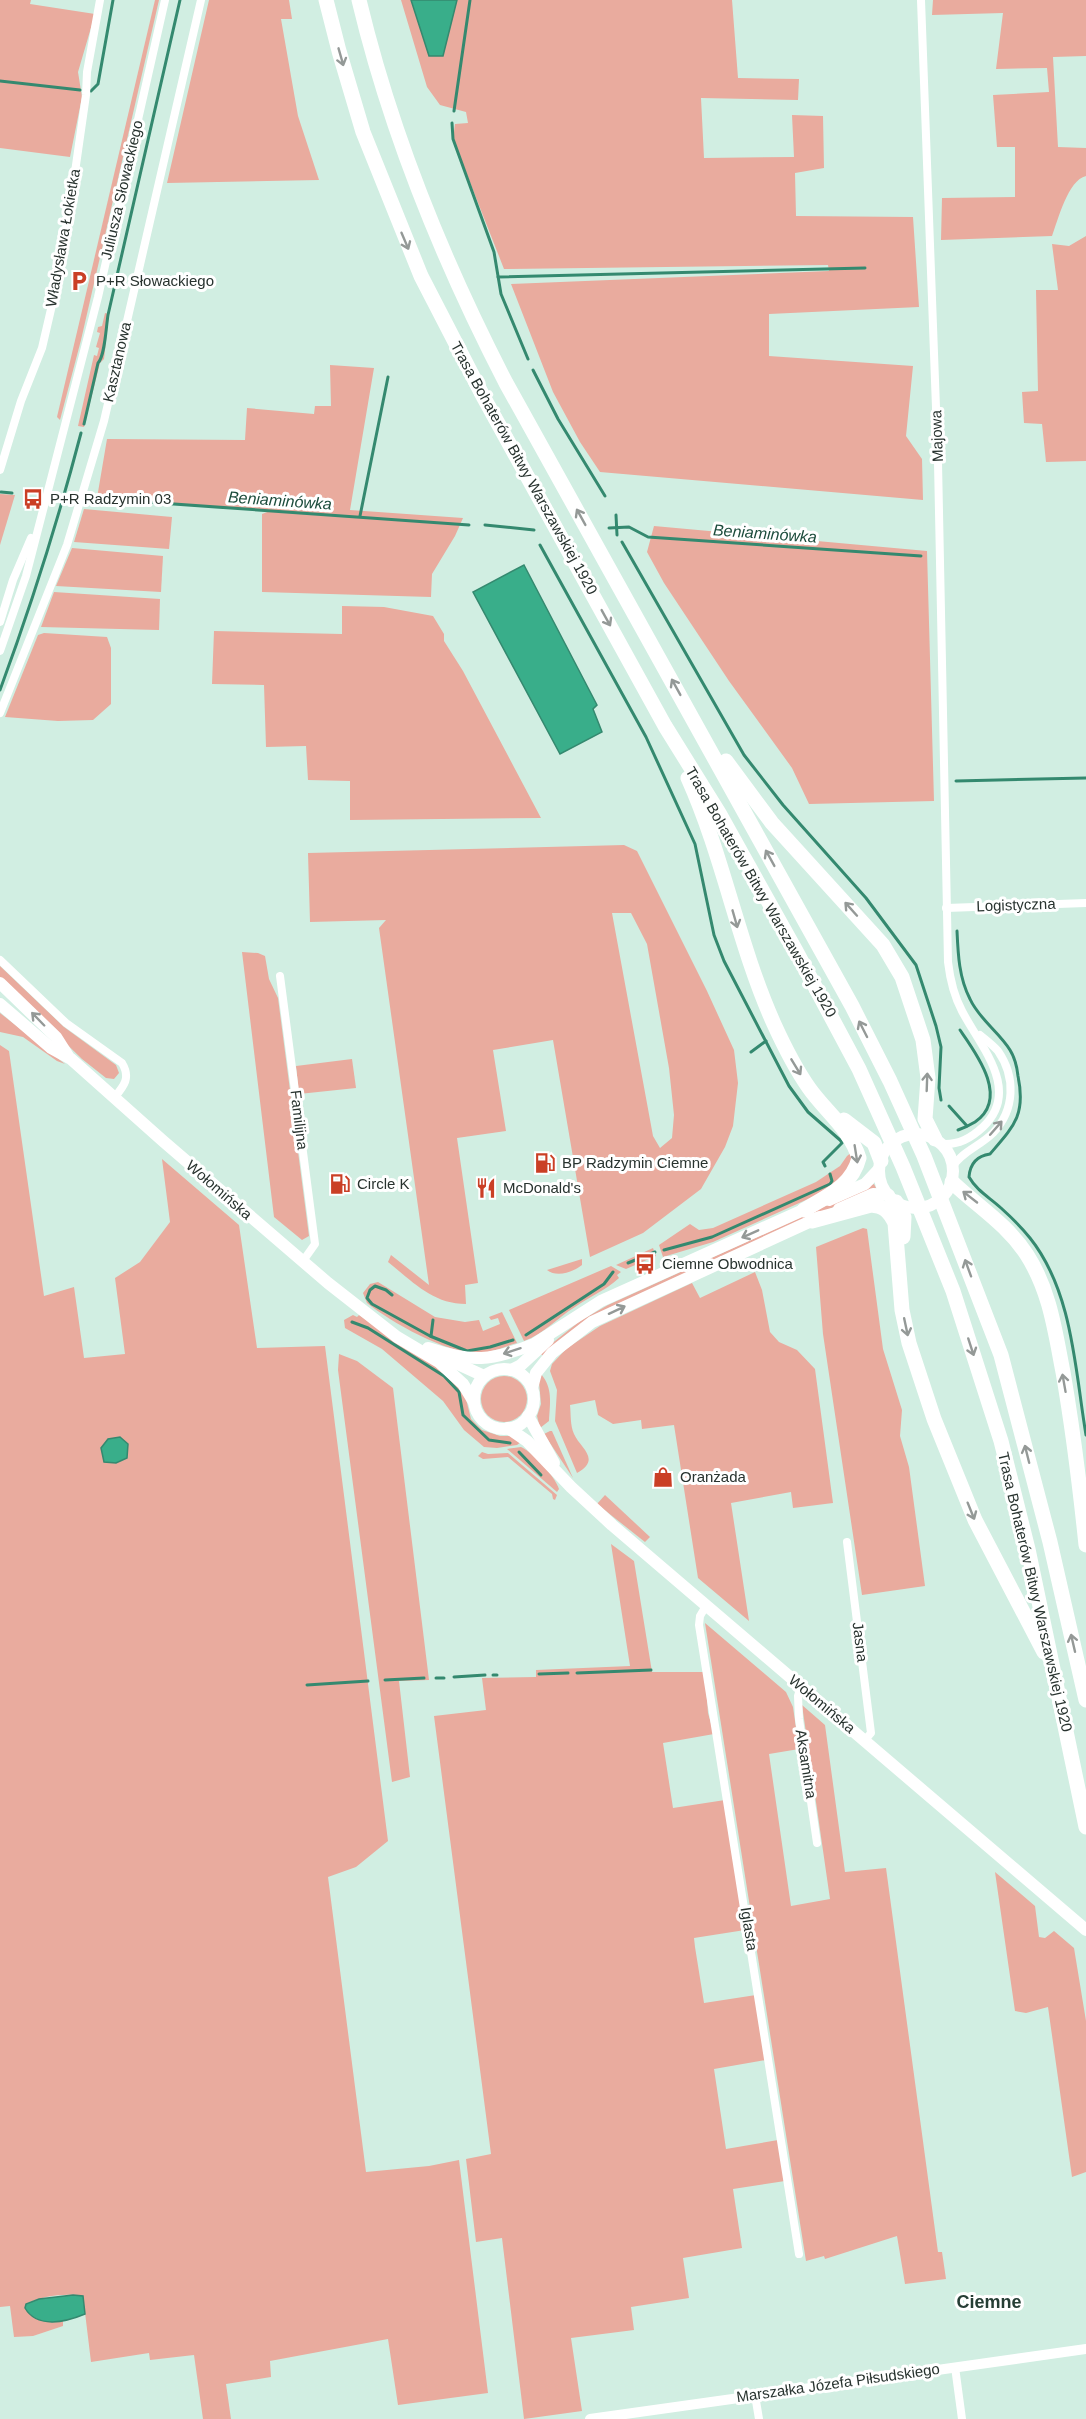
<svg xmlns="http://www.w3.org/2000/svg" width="1086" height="2419" viewBox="0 0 1086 2419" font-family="Helvetica,sans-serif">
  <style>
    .green { fill: #e9ab9e; fill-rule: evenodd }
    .water { fill: #39ae8a; stroke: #34896f; stroke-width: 1.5 }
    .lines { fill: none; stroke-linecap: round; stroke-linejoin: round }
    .stream { stroke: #34896f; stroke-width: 3 }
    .minor { stroke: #fff; stroke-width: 8 }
    .tertiary { stroke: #fff; stroke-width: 10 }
    .secondary { stroke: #fff; stroke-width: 12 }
    .motorway { stroke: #fff; stroke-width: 15 }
    .oneway { stroke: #949997 }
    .labels { text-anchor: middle; stroke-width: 6; stroke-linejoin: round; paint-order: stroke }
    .street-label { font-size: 15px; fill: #28332f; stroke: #fff }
    .poi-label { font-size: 15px; fill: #28332f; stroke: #fff; text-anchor: start }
    .water-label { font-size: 16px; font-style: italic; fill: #1c4c3c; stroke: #fff }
    .quarter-label { font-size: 18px; font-weight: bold; fill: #263e35; stroke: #fff }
  </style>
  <rect width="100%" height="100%" fill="#d1eee2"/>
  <g class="green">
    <polygon points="0,0 31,0 30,4 95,14 78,72 82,97 70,157 0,148"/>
    <polygon points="155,0 159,0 81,340 60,420 57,417"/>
    <polygon points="209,0 289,0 292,19 281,19 298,116 319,180 167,183"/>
    <polygon points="401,0 732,0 738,78 799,79 798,100 701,98 704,158 794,157 792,115 823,116 824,168 795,173 796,216 913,217 919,307 769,314 769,356 913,366 906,436 922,459 923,500 600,472 580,442 553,392 511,284 829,271 828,265 504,269 453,139 455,124 468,123 466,112 440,105 427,87"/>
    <path d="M 933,0 L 1086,0 L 1086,56 L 1053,57 L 1058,147 L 1086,148 L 1086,176 C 1068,180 1058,220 1052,236 L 941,240 L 942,198 L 1015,197 L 1015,147 L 997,147 L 993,95 L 1049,92 L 1047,68 L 996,69 L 1003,13 L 932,15 Z"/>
    <polygon points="1086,236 1086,461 1046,462 1042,424 1024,423 1022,392 1038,391 1036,290 1058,290 1052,244 1069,246"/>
    <polygon points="105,313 109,314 104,359 100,363 84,427 78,426 94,355 97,356 99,348 96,347 100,333 97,332 98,327 102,326"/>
    <polygon points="330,365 374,368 350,510 463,518 455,536 432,574 431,597 262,592 262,514 270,511 97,498 107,439 245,440 247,408 314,414 315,406 331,406"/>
    <polygon points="0,494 15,495 0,545"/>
    <polygon points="84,509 172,517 169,549 74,542"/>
    <polygon points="654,526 927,551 934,801 809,804 792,768 729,681 664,583 647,552"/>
    <polygon points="72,548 163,556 161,592 56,586"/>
    <polygon points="54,592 160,599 159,630 41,627"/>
    <polygon points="342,606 384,607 433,616 444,634 444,641 463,671 541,818 350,820 350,781 308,780 306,746 266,747 264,685 212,684 214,631 342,634"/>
    <polygon points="44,633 107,637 111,648 111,704 93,720 58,721 5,717 38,635"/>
    <path d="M 624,845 L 637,851 L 707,991 L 734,1050 L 738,1083 L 733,1126 L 725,1147 L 701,1189 L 643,1233 L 590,1257 L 553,1040 L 493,1050 L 506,1131 L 457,1138 L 478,1283 L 465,1285 L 466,1304 C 433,1304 413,1282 388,1262 L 391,1255 L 429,1285 L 379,928 L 386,920 L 310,922 L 308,853 ZM 612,913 L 631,913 L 647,944 L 669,1068 L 674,1115 L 672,1138 L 660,1148 L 653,1136 Z"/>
    <polygon points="242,952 258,953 265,956 269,979 278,998 309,1236 302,1240 274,1217"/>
    <polygon points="0,966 64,1027 116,1065 119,1073 114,1079 106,1078 82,1059 0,979"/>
    <polygon points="0,1013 65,1064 57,1061 23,1037 0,1032"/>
    <path d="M 0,1045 L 9,1051 L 44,1296 L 74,1287 L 84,1358 L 125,1354 L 115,1278 L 140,1262 L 170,1222 L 162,1159 L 239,1225 L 257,1348 L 325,1346 L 388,1841 L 356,1867 L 328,1877 L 366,2172 L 429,2166 L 459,2160 L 488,2393 L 398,2405 L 388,2339 L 270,2361 L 271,2377 L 226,2384 L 231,2419 L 203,2419 L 194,2355 L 150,2360 L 149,2353 L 91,2362 L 83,2296 C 65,2293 42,2296 26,2304 L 25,2308 C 33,2321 49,2321 63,2321 L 63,2326 L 33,2336 L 14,2337 L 10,2306 L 0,2307 Z"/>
    <polygon points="352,1059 356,1088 299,1094 296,1066"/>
    <polygon points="852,1152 851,1167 828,1190 713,1242 663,1257 659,1245 690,1224 699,1230 713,1228 816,1182 840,1166 847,1156"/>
    <polygon points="874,1184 876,1188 609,1308 543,1356 540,1353 580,1321 608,1305"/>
    <polygon points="863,1228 867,1229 883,1349 902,1410 900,1436 909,1467 925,1586 862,1595 823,1334 816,1247"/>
    <polygon points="653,1248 656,1256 626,1269 616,1265"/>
    <path d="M 582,1259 L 582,1265 C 573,1272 557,1278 547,1270 Z"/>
    <path d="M 611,1266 L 621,1272 L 617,1275 L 619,1278 C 605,1291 590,1296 575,1307 C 557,1318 544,1334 524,1341 L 509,1310 Z"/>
    <path d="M 755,1272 L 762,1290 L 770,1332 L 779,1342 L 797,1350 L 815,1369 L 833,1503 L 793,1508 L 791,1492 L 731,1503 L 749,1621 L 698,1578 L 674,1425 L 642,1429 L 641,1420 L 613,1424 L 598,1415 L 595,1400 L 570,1405 C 571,1414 570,1425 574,1434 C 580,1448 602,1459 577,1473 L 555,1421 L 557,1390 L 550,1371 L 552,1364 L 566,1349 L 600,1326 L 692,1283 L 700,1298 Z"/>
    <path d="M 378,1282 L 435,1317 L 465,1322 L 479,1320 L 483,1331 L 500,1324 L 498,1318 L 491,1320 L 489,1317 L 502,1312 L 517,1343 C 506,1346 493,1352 481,1353 C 449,1355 392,1323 367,1303 L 363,1293 L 370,1284 Z"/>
    <polygon points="353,1315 357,1317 359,1315 445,1371 465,1395 471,1419 482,1430 500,1436 511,1436 521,1442 517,1445 497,1448 484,1447 464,1430 443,1401 382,1349 345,1328 344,1320"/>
    <polygon points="339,1354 357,1361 393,1388 429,1680 399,1681 410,1777 392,1782 338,1370"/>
    <path d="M 541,1374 C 553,1388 550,1403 549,1421 L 540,1428 L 537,1416 L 541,1404 L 539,1382 Z"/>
    <circle cx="504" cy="1399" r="23"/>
    <polygon points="550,1431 552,1431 573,1478 544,1434"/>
    <path d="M 521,1447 C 534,1453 554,1475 559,1489 L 557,1492 L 507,1449 Z"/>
    <polygon points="482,1452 488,1454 508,1453 557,1495 555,1500 553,1499 552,1494 508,1457 483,1459 478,1456"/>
    <polygon points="605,1495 650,1537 645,1542 597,1504"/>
    <polygon points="611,1544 634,1561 652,1672 705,1672 708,1713 714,1734 663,1743 673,1808 725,1800 745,1930 694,1938 695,1947 704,2003 756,1995 766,2060 714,2069 726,2149 778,2140 785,2181 733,2189 742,2248 683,2258 689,2298 631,2307 634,2330 571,2338 582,2411 524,2419 502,2238 476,2242 466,2159 491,2154 434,1716 486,1710 482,1678 536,1677 536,1670 630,1666"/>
    <polygon points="705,1623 786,1692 793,1707 799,1749 769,1754 791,1906 830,1899 802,1705 825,1725 845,1872 886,1868 938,2252 942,2252 946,2279 905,2284 897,2236 825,2259 824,2256 806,2261"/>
    <polygon points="995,1872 1035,1906 1039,1937 1045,1938 1054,1931 1074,1948 1086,2021 1086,2172 1072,2177 1048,2007 1026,2013 1015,2011"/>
  </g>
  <g class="water">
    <polygon points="411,0 457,0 443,56 429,56"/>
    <polygon points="524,565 597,705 593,709 602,732 560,754 473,592"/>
    <polygon points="120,1437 128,1444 127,1458 116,1463 104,1462 101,1448 108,1439"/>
    <path d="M 73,2295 L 83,2296 L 85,2314 C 66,2322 37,2329 25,2308 L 26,2304 L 39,2299 Z"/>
  </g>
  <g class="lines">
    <g class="stream">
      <polyline points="0,81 80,90"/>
      <polyline points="91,91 98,84 113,0"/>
      <polyline points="454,111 470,0"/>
      <polyline points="452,123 453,139 494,252 501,294 528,359"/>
      <polyline points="498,277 865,268"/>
      <polyline points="533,370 558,419 605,496"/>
      <path d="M 84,424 L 98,363 C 105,356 106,327 108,315 L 180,0"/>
      <polyline points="1,492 12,493"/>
      <polyline points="61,496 74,498"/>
      <polyline points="89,498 469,525"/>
      <polyline points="616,515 617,535"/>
      <polyline points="360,516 388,377"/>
      <polyline points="485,525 534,530"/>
      <polyline points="609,528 629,527 648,537 921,556"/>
      <polyline points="622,542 744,755 783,805 866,898 916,965 936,1026 941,1047 939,1088 941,1100"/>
      <polyline points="540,545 646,737 695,844 714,935 724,961 789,1086 808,1112 840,1140 842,1143 823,1162 825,1166"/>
      <path d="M 0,690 C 31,606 58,521 81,433"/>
      <polyline points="956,781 1086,778"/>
      <path d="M 957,931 C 958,954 959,978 970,999 C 979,1019 999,1032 1010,1050 C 1015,1058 1017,1067 1018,1076 C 1026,1115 1014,1126 990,1154 C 976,1156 970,1164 969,1177 C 977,1191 989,1197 1001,1208 C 1011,1217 1022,1228 1030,1238 C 1073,1292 1075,1370 1086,1435"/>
      <polyline points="751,1052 766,1041"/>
      <polyline points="949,1106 967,1126"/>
      <path d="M 958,1130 C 964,1128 970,1125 975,1122 C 1010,1098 976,1053 960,1030"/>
      <polyline points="664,1250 712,1237 830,1184 832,1181 830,1174"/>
      <polyline points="628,1263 655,1252"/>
      <polyline points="392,1295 386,1290 375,1286 370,1290 367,1298 372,1304 430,1336 467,1351 490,1347 513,1340"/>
      <polyline points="352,1322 368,1328 444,1376 459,1392 463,1415 489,1440 510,1443"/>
      <polyline points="526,1335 604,1284 613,1272"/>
      <polyline points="431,1336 433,1320"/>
      <polyline points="519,1452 541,1475"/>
      <polyline points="577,1673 651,1670"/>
      <polyline points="539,1674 568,1673"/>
      <polyline points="493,1675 497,1675"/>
      <polyline points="454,1677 485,1675"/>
      <polyline points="436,1678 444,1678"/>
      <polyline points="385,1680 424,1678"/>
      <polyline points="307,1685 368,1681"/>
    </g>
    <g class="minor">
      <path d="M 921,0 L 938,462 L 948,962 C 950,979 954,996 962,1011 C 980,1046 1022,1090 983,1127 C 971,1138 959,1145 942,1144"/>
      <polyline points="0,470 21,401 42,348 52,305 71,200 86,95 87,72 100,0"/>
      <polyline points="0,622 13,580 31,538"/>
      <polyline points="0,651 26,576 98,297 165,0"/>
      <polyline points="0,713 67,545 104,421 201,0"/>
      <polyline points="946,908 1086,903"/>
      <path d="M 0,960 L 66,1023 L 122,1063 C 131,1078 124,1086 114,1098"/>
      <polyline points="280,976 315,1244 303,1261"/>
      <path d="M 953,1166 C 963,1151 980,1146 993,1133 C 1015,1110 1016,1077 998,1051 C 993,1045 986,1040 980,1035"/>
      <polyline points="847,1542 871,1733 865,1740"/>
      <polyline points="706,1606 700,1616 699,1625 799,2254"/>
      <polyline points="801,1686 798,1696 799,1719 817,1843"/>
      <polyline points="955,2367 962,2419"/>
      <polyline points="755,2395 759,2419"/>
    </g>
    <polyline class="tertiary" points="590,2419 1086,2349"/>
    <g class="secondary">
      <polyline points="0,983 56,1037 68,1056"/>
      <polyline points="0,1004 51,1048 71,1059 163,1141 328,1283 397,1337 439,1362 463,1384 474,1402"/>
      <circle cx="916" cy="1171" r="37"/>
      <polyline points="829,1200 865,1184 879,1169"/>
      <polyline points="839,1209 873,1194 889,1195"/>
      <path d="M 428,1348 C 472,1363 491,1361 534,1344 L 601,1301 L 810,1207"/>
      <polyline points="447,1359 484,1376"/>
      <circle cx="504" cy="1399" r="30"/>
      <polyline points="511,1370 521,1365 548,1340"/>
      <polyline points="532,1388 536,1373 552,1353 592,1322 820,1217"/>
      <polyline points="528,1416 554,1463"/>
      <polyline points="508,1428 527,1441 571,1487 612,1525 1086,1930"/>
    </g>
    <g class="motorway">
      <polyline points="326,0 339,51 363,132 421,276 484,398 665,726 719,813 796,951 859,1069 903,1167 953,1291 1001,1441 1028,1549 1086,1827"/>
      <path d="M 359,0 C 391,134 443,261 506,383 L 852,1006 L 890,1081 L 924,1156 L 1001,1355 L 1050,1542 L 1086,1700"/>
      <polyline points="726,761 772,823 883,945 902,977 923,1040 928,1078 925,1119 935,1139"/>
      <path d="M 688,778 C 724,858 738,944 774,1024 C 784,1046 795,1068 809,1088 C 826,1112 850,1129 859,1158 C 852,1186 827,1196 804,1210"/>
      <polyline points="844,1120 874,1143 881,1161"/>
      <path d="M 952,1182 C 977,1206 1007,1224 1027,1255 C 1050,1291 1055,1331 1063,1372 C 1073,1430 1080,1487 1086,1545"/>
      <polyline points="896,1202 904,1217 903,1237"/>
      <path d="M 812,1221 L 871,1205 C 884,1206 889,1211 895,1223 L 902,1310 L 909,1343 L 934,1419 L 975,1520 L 1044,1652"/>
    </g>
  </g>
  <defs><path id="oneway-shaft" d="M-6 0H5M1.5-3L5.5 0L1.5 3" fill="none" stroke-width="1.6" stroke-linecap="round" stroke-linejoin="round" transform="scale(1.5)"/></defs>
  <g class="oneway">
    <use href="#oneway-shaft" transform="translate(341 57) rotate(74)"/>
    <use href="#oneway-shaft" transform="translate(405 241) rotate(67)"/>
    <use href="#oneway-shaft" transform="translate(581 517) rotate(-119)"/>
    <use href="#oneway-shaft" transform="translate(606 618) rotate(61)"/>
    <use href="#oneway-shaft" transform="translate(676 687) rotate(-119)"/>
    <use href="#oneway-shaft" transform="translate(770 858) rotate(-119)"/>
    <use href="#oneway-shaft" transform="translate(851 909) rotate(-132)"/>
    <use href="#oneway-shaft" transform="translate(735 919) rotate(74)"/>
    <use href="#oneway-shaft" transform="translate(38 1019) rotate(-134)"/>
    <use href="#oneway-shaft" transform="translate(863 1029) rotate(-117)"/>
    <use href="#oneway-shaft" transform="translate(796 1067) rotate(59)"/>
    <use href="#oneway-shaft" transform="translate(927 1082) rotate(-88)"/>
    <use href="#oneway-shaft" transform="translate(996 1128) rotate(-49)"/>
    <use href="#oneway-shaft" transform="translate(856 1154) rotate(81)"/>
    <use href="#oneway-shaft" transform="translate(970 1197) rotate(-142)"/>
    <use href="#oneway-shaft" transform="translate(750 1234) rotate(156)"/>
    <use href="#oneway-shaft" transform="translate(968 1268) rotate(-110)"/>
    <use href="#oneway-shaft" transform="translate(617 1310) rotate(-25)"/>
    <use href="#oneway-shaft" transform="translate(906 1327) rotate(78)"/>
    <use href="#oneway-shaft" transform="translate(971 1347) rotate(72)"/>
    <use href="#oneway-shaft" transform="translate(512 1351) rotate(162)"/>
    <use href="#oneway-shaft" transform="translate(1064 1383) rotate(-100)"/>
    <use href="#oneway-shaft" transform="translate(1027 1454) rotate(-104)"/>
    <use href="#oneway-shaft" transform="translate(971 1511) rotate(68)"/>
    <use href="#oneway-shaft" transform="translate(1073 1643) rotate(-103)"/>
  </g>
  <defs>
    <g id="parking-bare" transform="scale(1.62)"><path d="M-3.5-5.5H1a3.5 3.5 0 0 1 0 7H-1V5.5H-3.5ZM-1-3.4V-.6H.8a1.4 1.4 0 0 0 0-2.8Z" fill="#ca3f25" stroke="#fff" stroke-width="2.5" paint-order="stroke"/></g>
    <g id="bus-bare" transform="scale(1.62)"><path d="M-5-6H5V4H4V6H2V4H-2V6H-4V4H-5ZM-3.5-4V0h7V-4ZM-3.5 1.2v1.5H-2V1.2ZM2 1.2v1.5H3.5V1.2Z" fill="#ca3f25" stroke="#fff" stroke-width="2.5" paint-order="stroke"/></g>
    <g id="fuel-bare" transform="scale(1.62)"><path d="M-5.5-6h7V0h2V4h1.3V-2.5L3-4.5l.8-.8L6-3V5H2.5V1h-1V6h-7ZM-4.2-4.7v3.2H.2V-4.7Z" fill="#ca3f25" stroke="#fff" stroke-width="2.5" paint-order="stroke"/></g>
    <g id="restaurant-bare" transform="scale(1.62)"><path d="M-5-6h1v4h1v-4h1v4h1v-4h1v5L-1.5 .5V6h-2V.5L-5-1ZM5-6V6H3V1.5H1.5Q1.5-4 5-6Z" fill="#ca3f25" stroke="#fff" stroke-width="2.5" paint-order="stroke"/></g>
    <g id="shop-bare" transform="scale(1.62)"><path d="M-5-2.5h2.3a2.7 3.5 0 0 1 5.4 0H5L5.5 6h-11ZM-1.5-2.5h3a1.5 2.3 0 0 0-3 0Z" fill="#ca3f25" stroke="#fff" stroke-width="2.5" paint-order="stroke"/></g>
  </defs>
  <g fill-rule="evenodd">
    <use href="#parking-bare" x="79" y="281"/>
    <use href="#bus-bare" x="33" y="499"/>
    <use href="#fuel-bare" x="545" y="1163"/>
    <use href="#fuel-bare" x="340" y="1184"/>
    <use href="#restaurant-bare" x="486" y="1188"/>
    <use href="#bus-bare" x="645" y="1264"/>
    <use href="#shop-bare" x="663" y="1477"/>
  </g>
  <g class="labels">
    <g class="street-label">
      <text transform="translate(122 190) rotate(-77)" y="5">Juliusza Słowackiego</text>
      <text transform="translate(63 238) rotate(-80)" y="5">Władysława Łokietka</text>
      <text transform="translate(117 362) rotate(-77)" y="5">Kasztanowa</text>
      <text transform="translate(937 436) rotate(-92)" y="5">Majowa</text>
      <text transform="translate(524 468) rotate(61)" y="5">Trasa Bohaterów Bitwy Warszawskiej 1920</text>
      <text transform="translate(761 892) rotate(60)" y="5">Trasa Bohaterów Bitwy Warszawskiej 1920</text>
      <text transform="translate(1016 905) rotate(-2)" y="5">Logistyczna</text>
      <text transform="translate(299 1120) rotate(83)" y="5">Familijna</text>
      <text transform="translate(219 1190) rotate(41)" y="5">Wołomińska</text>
      <text transform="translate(1035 1592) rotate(77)" y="5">Trasa Bohaterów Bitwy Warszawskiej 1920</text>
      <text transform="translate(860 1642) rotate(83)" y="5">Jasna</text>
      <text transform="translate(822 1704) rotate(40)" y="5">Wołomińska</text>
      <text transform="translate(806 1764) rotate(81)" y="5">Aksamitna</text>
      <text transform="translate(749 1929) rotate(81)" y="5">Iglasta</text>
      <text transform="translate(838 2383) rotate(-8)" y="5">Marszałka Józefa Piłsudskiego</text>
    </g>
    <g class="poi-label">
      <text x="96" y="286">P+R Słowackiego</text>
      <text x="50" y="504">P+R Radzymin 03</text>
      <text x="562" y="1168">BP Radzymin Ciemne</text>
      <text x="357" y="1189">Circle K</text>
      <text x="503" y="1193">McDonald's</text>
      <text x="662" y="1269">Ciemne Obwodnica</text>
      <text x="680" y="1482">Oranżada</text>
    </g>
    <g class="water-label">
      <text transform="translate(280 500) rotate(4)" y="6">Beniaminówka</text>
      <text transform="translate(765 533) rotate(4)" y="6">Beniaminówka</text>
    </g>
    <g class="quarter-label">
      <text x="989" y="2308">Ciemne</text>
    </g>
  </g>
</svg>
